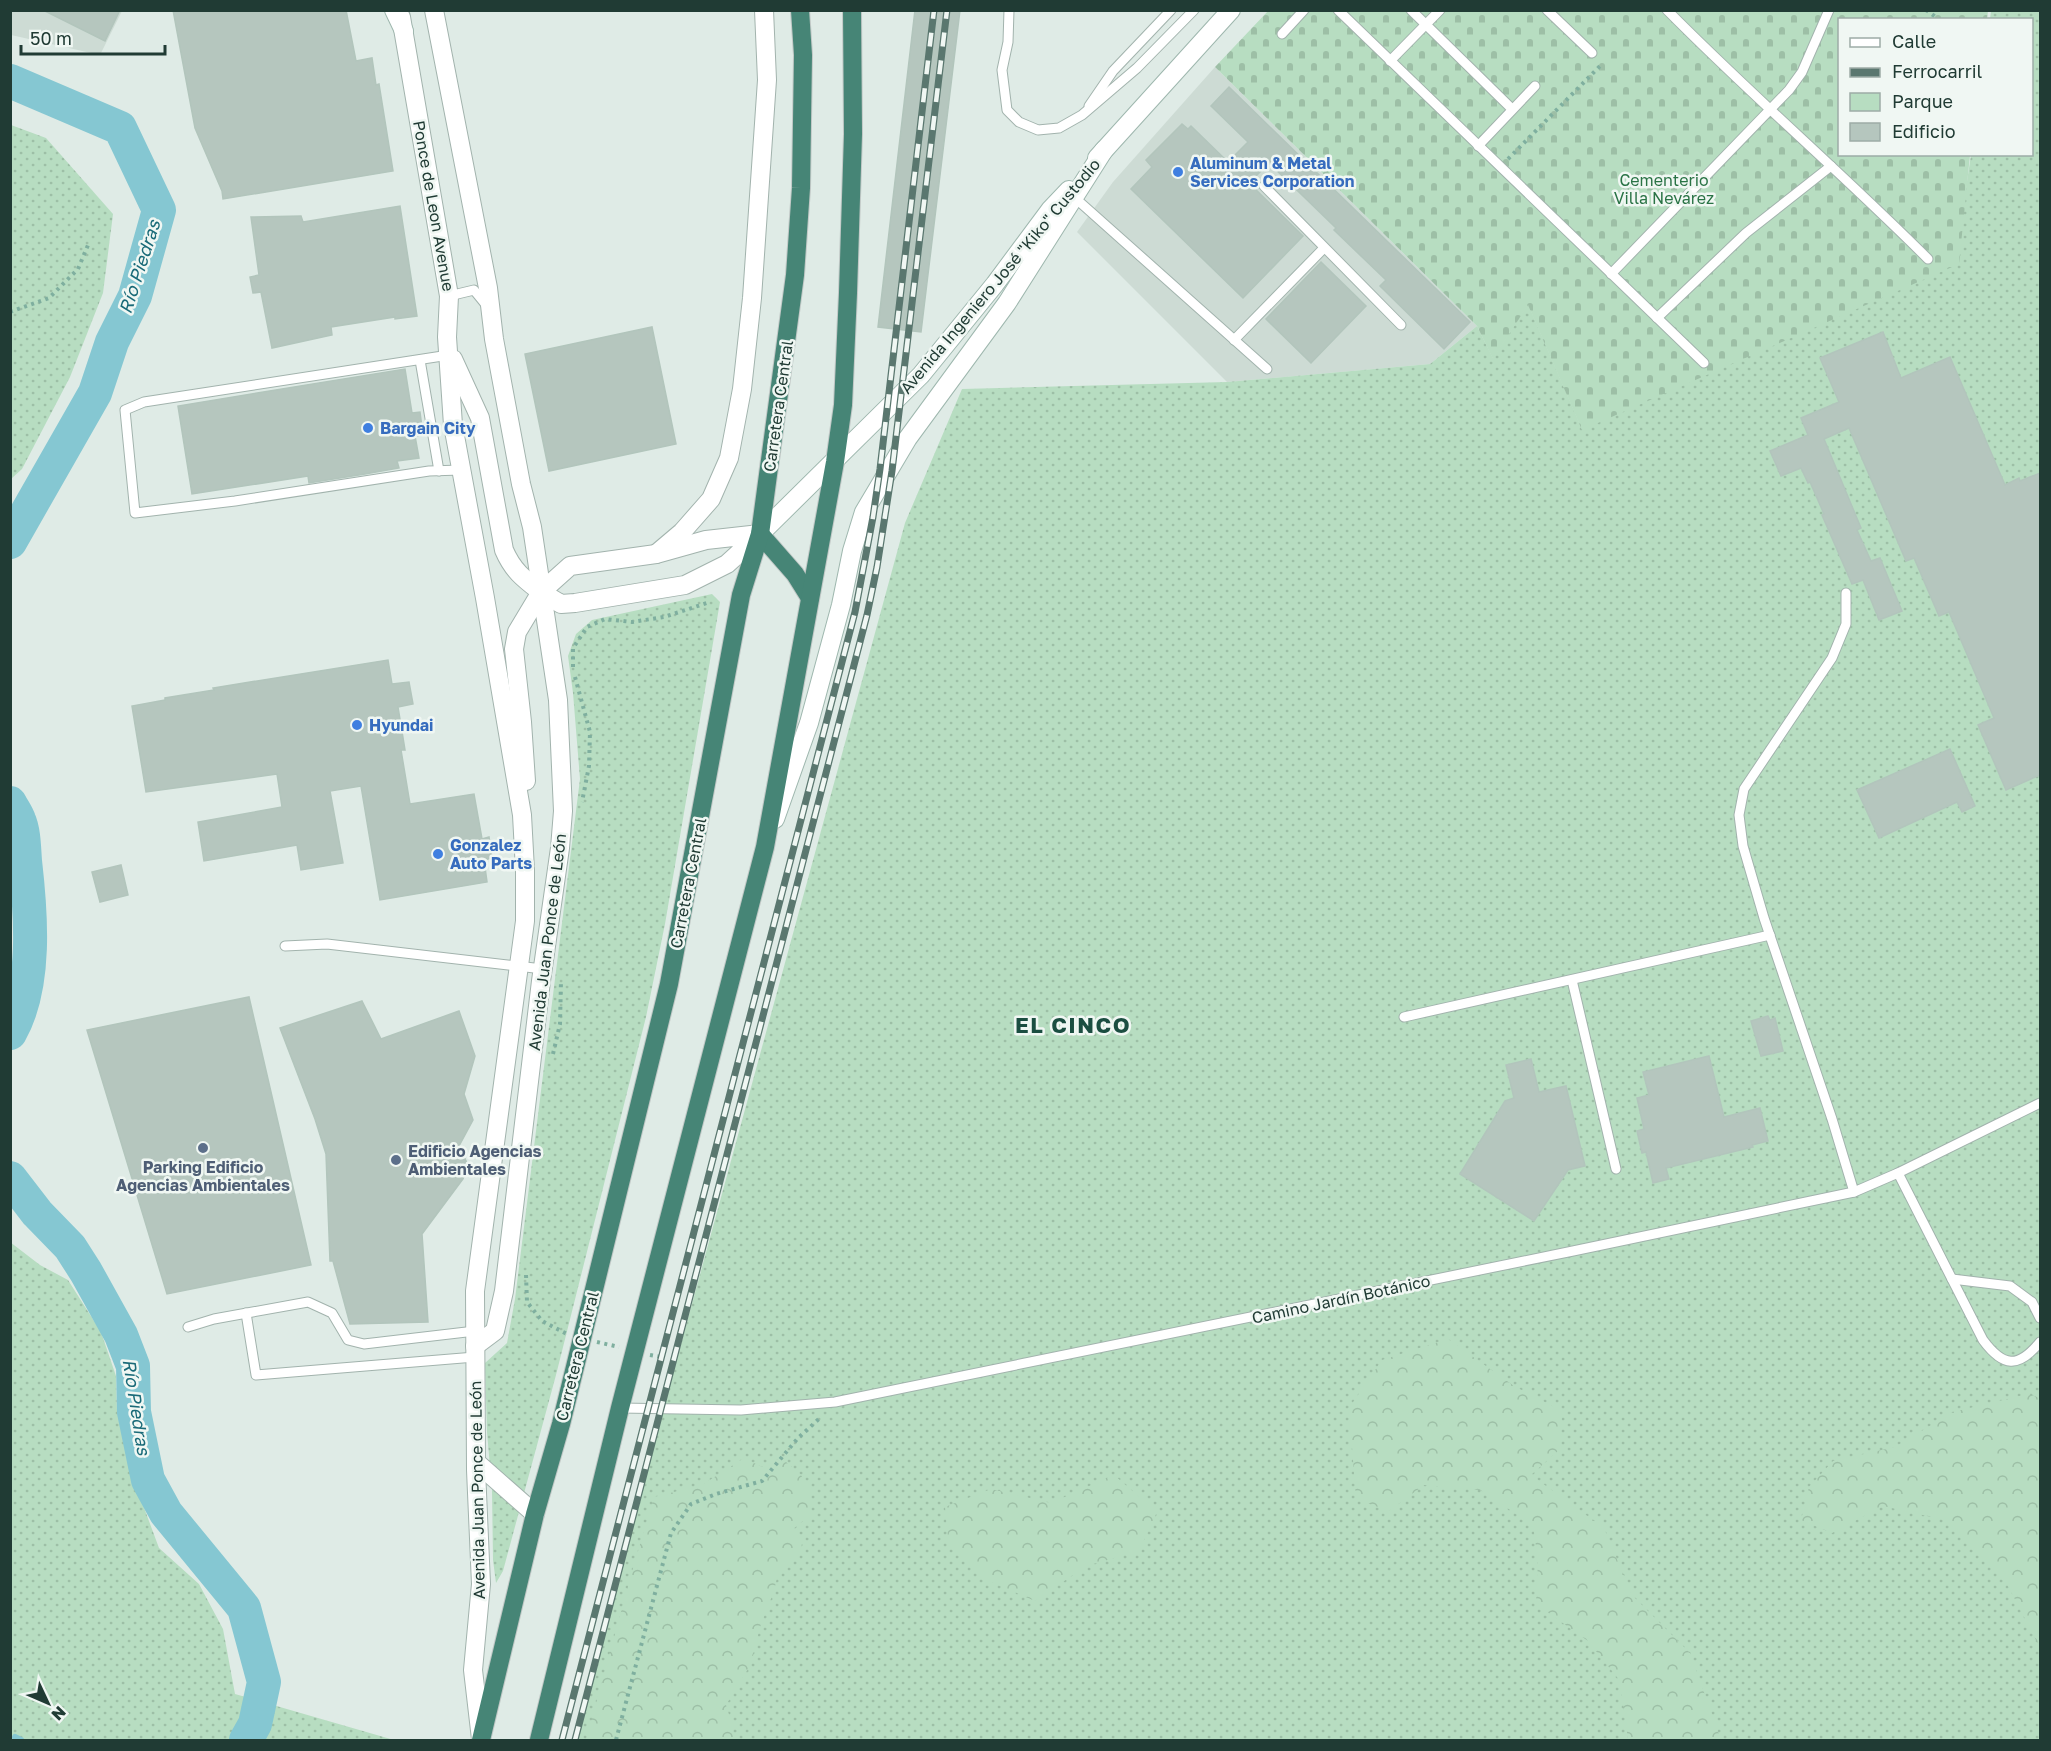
<svg xmlns="http://www.w3.org/2000/svg" width="2051" height="1751" viewBox="0 0 2051 1751" font-family="'Golos Text',sans-serif">
  <style>
    .built { fill: #cddbd4 }
    .green { fill: url(#green-dots) }
    .forest { fill: url(#forest-crowns) }
    .cemetery { fill: url(#cemetery-stones) }
    .lines { fill: none; stroke-linecap: round; stroke-linejoin: round }
    .stream { stroke: #85c7d2; stroke-width: 6 }
    .river { stroke: #85c7d2; stroke-width: 34 }
    .building { fill: #b5c6be; stroke: #b2c5bc; stroke-width: 1.5 }
    .service-casing { stroke: #a2b3ad; stroke-width: 11 }
    .minor-casing { stroke: #a2b3ad; stroke-width: 20 }
    .tertiary-casing { stroke: #a2b3ad; stroke-width: 20 }
    .secondary-casing { stroke: #9eb7ae; stroke-width: 20 }
    .trunk-casing { stroke: #c1c8c6; stroke-width: 20 }
    .path { stroke: #7faf9f; stroke-width: 4; stroke-dasharray: 3 4.5; stroke-linecap: butt }
    .service { stroke: #fff; stroke-width: 9 }
    .minor { stroke: #fff; stroke-width: 18 }
    .tertiary { stroke: #fff; stroke-width: 18 }
    .secondary { stroke: #fff; stroke-width: 18 }
    .trunk { stroke: #468576; stroke-width: 18 }
    .rail-casing { stroke: #5a776f; stroke-width: 7 }
    .rail { stroke: #f0f7f3; stroke-width: 4.5; stroke-dasharray: 14; stroke-linecap: butt }
    .shop-dot { fill: #3f7fe0; stroke: #f0f7f3; stroke-width: 2 }
    .service-dot { fill: #5c6f8a; stroke: #f0f7f3; stroke-width: 2 }
    .labels { text-anchor: middle; stroke-width: 5; stroke-linejoin: round; paint-order: stroke }
    .shop-label { font-size: 16px; font-weight: bold; fill: #366cbe; stroke: #f0f7f3; text-anchor: start }
    .park-label { font-size: 16px; fill: #297345; stroke: #f0f7f3 }
    .street-label { font-size: 16px; fill: #203b34; stroke: #f0f7f3 }
    .service-label { font-size: 16px; font-weight: bold; fill: #4e5e75; stroke: #f0f7f3; text-anchor: start }
    .water-label { font-size: 18px; font-style: italic; fill: #196a78; stroke: #f0f7f3 }
    .district-label { font-size: 22px; font-weight: bold; letter-spacing: 1.5px; fill: #1b4e41; stroke: #f0f7f3 }
  </style>
  <defs>
    <pattern id="green-dots" width="8" height="8" patternUnits="userSpaceOnUse" patternTransform="scale(1.5)"><rect width="8" height="8" fill="#b7ddc1"/><path d="M2 2h.1M6 6h.1" fill="none" stroke="#9dbfa6" stroke-width="1.8" stroke-linecap="round"/></pattern>
    <pattern id="forest-crowns" width="20" height="18" patternUnits="userSpaceOnUse" patternTransform="scale(1.5)"><rect width="20" height="18" fill="#b7ddc1"/><path d="M2 6a3 3 0 1 1 6 0M12 15a3 3 0 1 1 6 0" fill="none" stroke="#9dbfa6"/></pattern>
    <pattern id="cemetery-stones" width="16" height="16" patternUnits="userSpaceOnUse" patternTransform="scale(1.5)"><rect width="16" height="16" fill="#b7ddc1"/><path d="M2 7V4a2 2 0 0 1 4 0v3zM10 15v-3a2 2 0 0 1 4 0v3z" fill="#9dbfa6"/></pattern>
  </defs>
  <rect width="100%" height="100%" fill="#dfebe6"/>
  <g class="built">
    <polygon points="11,11 122,11 100,55 11,35"/>
    <polygon points="1215,67 1477,326 1430,364 1227,382 1077,232 1113,182"/>
  </g>
  <g class="green">
    <polygon points="1991,11 2040,11 2040,1740 573,1740 905,523 962,389 1227,382 1430,364 1477,326 1493,358 1528,304 1582,429 1966,188 1971,155 2032,154 2032,20 1990,19"/>
    <polygon points="11,125 46,138 113,214 103,293 70,377 22,469 11,479"/>
    <polygon points="712,594 720,602 665,924 646,1017 556,1375 503,1571 496,1583 493,1560 492,1490 487,1432 485,1363 507,1343 515,1299 580,779 573,693 568,656 576,634 592,620"/>
    <polygon points="11,804 32,817 11,869"/>
    <polygon points="10,1242 40,1265 68,1280 101,1332 116,1376 117,1410 133,1478 159,1548 199,1584 223,1629 235,1694 394,1740 11,1740"/>
  </g>
  <g class="forest">
    <polygon points="1448,1339 1514,1386 1562,1411 1560,1449 1531,1475 1604,1528 1632,1595 1690,1653 1721,1740 1628,1740 1620,1681 1588,1641 1536,1604 1538,1561 1533,1525 1480,1490 1424,1485 1389,1511 1356,1499 1349,1408 1382,1360"/>
    <polygon points="2028,1394 2040,1398 2040,1648 2006,1582 1949,1521 1883,1506 1832,1533 1801,1520 1809,1487 1833,1461 1895,1447 1953,1412"/>
    <polygon points="744,1458 762,1467 774,1459 786,1462 801,1475 811,1494 810,1515 792,1530 802,1543 800,1555 778,1573 774,1591 760,1627 751,1664 726,1705 733,1727 733,1740 586,1740 633,1568 654,1497 702,1485"/>
    <polygon points="1114,1475 1157,1512 1139,1551 1086,1566 1035,1601 989,1581 948,1539 945,1507 991,1489 1051,1503"/>
  </g>
  <polygon class="cemetery" points="1268,11 1988,11 1987,19 1840,20 1840,154 1970,155 1959,264 1582,430 1528,305 1493,359 1477,326 1215,67"/>
  <g class="lines">
    <polyline class="stream" points="15,1737 21,1740"/>
    <g class="river">
      <polyline points="10,81 120,128 159,210 135,296 112,342 95,393 10,542"/>
      <path d="M 10,803 C 13,809 17,814 19,820 C 24,831 24,848 25,861 C 31,913 37,986 10,1033"/>
      <polyline points="10,1178 37,1213 70,1247 86,1272 121,1335 133,1366 134,1412 148,1480 166,1513 244,1608 264,1682 255,1724 246,1740"/>
    </g>
  </g>
  <g class="building">
    <polygon points="43,10 120,10 105,41"/>
    <polygon points="173,10 346,10 356,61 372,58 376,85 379,84 393,171 223,199 222,191 195,128"/>
    <polygon points="915,10 960,10 921,332 878,327"/>
    <polygon points="1229,87 1470,322 1444,349 1380,286 1386,280 1334,230 1336,228 1269,163 1249,183 1303,236 1243,298 1131,189 1152,167 1146,160 1182,124 1188,129 1191,126 1228,162 1248,142 1211,106"/>
    <polygon points="400,206 417,316 395,319 395,317 331,327 332,335 272,348 261,292 253,293 250,277 259,275 251,217 301,216 303,222"/>
    <polygon points="1321,262 1366,306 1311,363 1266,319"/>
    <polygon points="652,327 676,444 549,471 525,354"/>
    <polygon points="1883,332 1901,378 1950,357 2005,485 2019,478 2020,481 2040,473 2040,775 2006,790 1978,725 1994,718 1949,612 1939,616 1914,558 1906,561 1849,428 1824,439 1861,528 1857,530 1871,561 1880,558 1902,611 1879,620 1863,580 1852,584 1822,515 1824,514 1810,482 1808,483 1801,468 1781,476 1770,451 1808,435 1801,418 1839,402 1820,358"/>
    <polygon points="405,369 412,413 420,412 423,435 415,436 419,458 397,461 399,468 365,474 309,483 308,476 192,494 178,406"/>
    <polygon points="388,660 392,684 409,682 413,704 398,707 405,750 401,750 410,804 474,794 482,839 489,837 492,858 484,860 487,882 380,900 361,786 330,791 343,863 301,870 297,845 204,861 198,822 282,807 277,774 146,792 132,706 165,700 165,698 214,690 213,688"/>
    <polygon points="1950,749 1975,806 1962,812 1957,802 1879,838 1857,790"/>
    <polygon points="121,865 128,895 100,902 92,872"/>
    <polygon points="249,997 311,1265 167,1294 87,1030"/>
    <polygon points="362,1001 381,1039 459,1011 475,1056 464,1094 473,1120 459,1146 468,1165 463,1179 422,1234 428,1322 350,1324 333,1261 330,1261 326,1154 315,1119 280,1028"/>
    <polygon points="1768,1016 1770,1020 1775,1018 1783,1051 1761,1056 1751,1021"/>
    <polygon points="1709,1056 1724,1117 1760,1108 1768,1141 1752,1145 1753,1147 1666,1168 1669,1179 1653,1183 1646,1152 1642,1153 1637,1131 1644,1129 1637,1098 1649,1095 1643,1072"/>
    <polygon points="1531,1059 1539,1092 1566,1086 1585,1166 1568,1170 1534,1221 1460,1174 1505,1101 1514,1098 1506,1065"/>
  </g>
  <g class="lines">
    <g class="service-casing">
      <g id="service">
        <polyline points="1009,10 1008,42 1002,70 1007,110 1019,122 1038,130 1059,128 1082,115 1137,68 1194,10"/>
        <polyline points="1338,10 1704,363"/>
        <polyline points="1411,10 1512,109"/>
        <polyline points="1547,10 1592,53"/>
        <path d="M 1667,10 C 1752,96 1843,174 1928,259"/>
        <polyline points="1282,34 1304,10"/>
        <polyline points="1390,61 1440,10"/>
        <polyline points="1089,106 1113,71 1171,10"/>
        <polyline points="1478,146 1535,86"/>
        <polyline points="1264,186 1401,325"/>
        <polyline points="1074,197 1267,369"/>
        <polyline points="1611,274 1789,90 1802,72 1829,10"/>
        <polyline points="449,296 474,290 487,306"/>
        <polyline points="1657,318 1746,233 1831,166"/>
        <polyline points="1234,340 1324,248"/>
        <polyline points="449,355 144,402 125,410 135,513 235,501 429,471 461,470"/>
        <polyline points="420,360 439,471"/>
        <polyline points="1846,593 1846,624 1832,658 1744,789 1739,815 1743,846 1764,918 1832,1119 1854,1192"/>
        <polyline points="285,946 327,944 543,969"/>
        <polyline points="1572,980 1616,1169"/>
        <polyline points="1404,1017 1770,935"/>
        <path d="M 1898,1173 L 1983,1340 C 2003,1367 2018,1369 2040,1342"/>
        <polyline points="1952,1279 2010,1286 2032,1302 2040,1318"/>
        <polyline points="246,1313 256,1375 475,1357"/>
        <polyline points="188,1327 214,1319 308,1302 332,1313 348,1340 364,1344 475,1331"/>
        <polyline points="620,1408 741,1410 835,1402 1573,1251 1854,1192 1898,1173 2040,1103"/>
      </g>
    </g>
    <g class="minor-casing">
      <g id="minor">
        <polygon points="760,534 727,564 685,585 575,603 561,604 541,592 570,566 656,554 706,540"/>
        <polyline points="656,554 682,532 711,499 729,458 742,389 752,298 767,80 764,10"/>
        <polyline points="476,1462 535,1514"/>
      </g>
    </g>
    <g class="tertiary-casing">
      <g id="tertiary">
        <polyline points="434,10 488,288 494,339 521,484 532,527 558,700 563,811 560,848 541,981 504,1291 495,1331 475,1346"/>
        <polyline points="401,17 449,296 447,337 453,425 485,598 522,815 525,870 525,921 475,1291 476,1470 481,1584 473,1670 481,1739"/>
        <path d="M 453,359 L 480,418 L 504,550 C 513,571 524,579 541,592"/>
        <polyline points="526,781 522,722 514,649 517,632 541,592"/>
      </g>
    </g>
    <g class="secondary-casing">
      <g id="secondary">
        <polyline points="394,10 404,31"/>
        <polyline points="1097,158 1231,10"/>
        <polyline points="760,534 921,375 995,284 1050,210 1069,190"/>
        <polyline points="775,819 809,723 841,605 852,551 864,512 908,438 1007,303 1104,150"/>
      </g>
    </g>
    <g class="trunk-casing">
      <g id="trunk">
        <polyline points="760,534 795,574 810,598"/>
        <polyline points="481,1740 535,1514 561,1424 669,984 741,595 760,534 795,275 801,188 803,55 800,10"/>
        <polyline points="539,1740 620,1408 765,847 835,462 843,405 848,293 853,134 852,10"/>
      </g>
    </g>
    <g class="path">
      <polyline points="1926,10 1940,20"/>
      <polyline points="1508,159 1602,64"/>
      <polyline points="10,312 49,298 78,269 88,245"/>
      <polyline points="573,667 573,648 587,627 605,619 632,622 664,617 707,603"/>
      <polyline points="575,677 590,732 589,766 582,802"/>
      <polyline points="553,1054 560,1024 561,981"/>
      <polyline points="526,1275 527,1302 542,1321 567,1334"/>
      <polyline points="597,1342 619,1347"/>
      <polyline points="650,1355 661,1357"/>
      <polyline points="616,1740 671,1533 691,1504 716,1494 762,1481 798,1438 820,1418"/>
    </g>
    <use href="#service" class="service"/>
    <use href="#minor" class="minor"/>
    <use href="#tertiary" class="tertiary"/>
    <use href="#secondary" class="secondary"/>
    <use href="#trunk" class="trunk"/>
    <g class="rail-casing">
      <g id="rail">
        <polyline points="562,1740 855,612 873,517 880,469 934,10"/>
        <polyline points="575,1740 867,615 877,567 892,471 947,10"/>
      </g>
    </g>
    <use href="#rail" class="rail"/>
  </g>
  <g class="shop-dot">
    <circle cx="1178" cy="172" r="6"/>
    <circle cx="368" cy="428" r="6"/>
    <circle cx="357" cy="725" r="6"/>
    <circle cx="438" cy="854" r="6"/>
  </g>
  <g class="service-dot">
    <circle cx="203" cy="1148" r="6"/>
    <circle cx="396" cy="1160" r="6"/>
  </g>
  <g class="labels">
    <g class="shop-label">
      <text x="1190" y="169">Aluminum &amp; Metal<tspan x="1190" dy="18">Services Corporation</tspan></text>
      <text x="380" y="434">Bargain City</text>
      <text x="369" y="731">Hyundai</text>
      <text x="450" y="851">Gonzalez<tspan x="450" dy="18">Auto Parts</tspan></text>
    </g>
    <g class="park-label">
      <text x="1664" y="186">Cementerio<tspan x="1664" dy="18">Villa Nevárez</tspan></text>
    </g>
    <g class="street-label">
      <text transform="translate(434 206) rotate(80)" y="6">Ponce de Leon Avenue</text>
      <text transform="translate(1000 276) rotate(-50)" y="6">Avenida Ingeniero José "Kiko" Custodio</text>
      <text transform="translate(778 406) rotate(-82)" y="6">Carretera Central</text>
      <text transform="translate(688 883) rotate(-79)" y="6">Carretera Central</text>
      <text transform="translate(547 942) rotate(-83)" y="6">Avenida Juan Ponce de León</text>
      <text transform="translate(1341 1299) rotate(-12)" y="6">Camino Jardín Botánico</text>
      <text transform="translate(577 1356) rotate(-76)" y="6">Carretera Central</text>
      <text transform="translate(477 1490) rotate(-91)" y="6">Avenida Juan Ponce de León</text>
    </g>
    <g class="service-label">
      <text x="408" y="1157">Edificio Agencias<tspan x="408" dy="18">Ambientales</tspan></text>
      <text x="203" y="1173" text-anchor="middle">Parking Edificio<tspan x="203" dy="18">Agencias Ambientales</tspan></text>
    </g>
    <g class="water-label">
      <text transform="translate(140 267) rotate(-72)" y="6">Río Piedras</text>
      <text transform="translate(136 1407) rotate(81)" y="6">Río Piedras</text>
    </g>
    <g class="district-label">
      <text x="1073" y="1033">EL CINCO</text>
    </g>
  </g>
  <rect width="2051" height="1751" fill="none" stroke="#203b34" stroke-width="24"/>
  <rect x="1838" y="18" width="195" height="138" fill="#f0f7f3" stroke="#9daca7" stroke-width="1.5"/>
  <rect x="1850" y="38" width="30" height="9" fill="#ffffff" stroke="#9daca7" stroke-width="1.5"/>
  <text x="1892" y="48" font-size="18" fill="#203b34">Calle</text>
  <rect x="1850" y="68" width="30" height="9" fill="#5a776f" stroke="#9daca7" stroke-width="1.5"/>
  <text x="1892" y="78" font-size="18" fill="#203b34">Ferrocarril</text>
  <rect x="1850" y="93" width="30" height="18" fill="#b7ddc1" stroke="#9daca7" stroke-width="1.5"/>
  <text x="1892" y="108" font-size="18" fill="#203b34">Parque</text>
  <rect x="1850" y="123" width="30" height="18" fill="#b5c6be" stroke="#9daca7" stroke-width="1.5"/>
  <text x="1892" y="138" font-size="18" fill="#203b34">Edificio</text>
  <g transform="translate(48 1703) rotate(134)" stroke="#f0f7f3" stroke-width="4.5" paint-order="stroke">
  <path d="M0-4.5L10 22L0 15L-10 22Z" fill="#203b34"/>
  <text y="-9" font-size="16" font-weight="bold" text-anchor="middle" fill="#203b34">N</text>
  </g>
  <path d="M21 45v9h144v-9" fill="none" stroke="#203b34" stroke-width="3"/>
  <text x="30" y="45" font-size="18" fill="#203b34" stroke="#f0f7f3" stroke-width="4.5" paint-order="stroke">50 m</text>
</svg>
